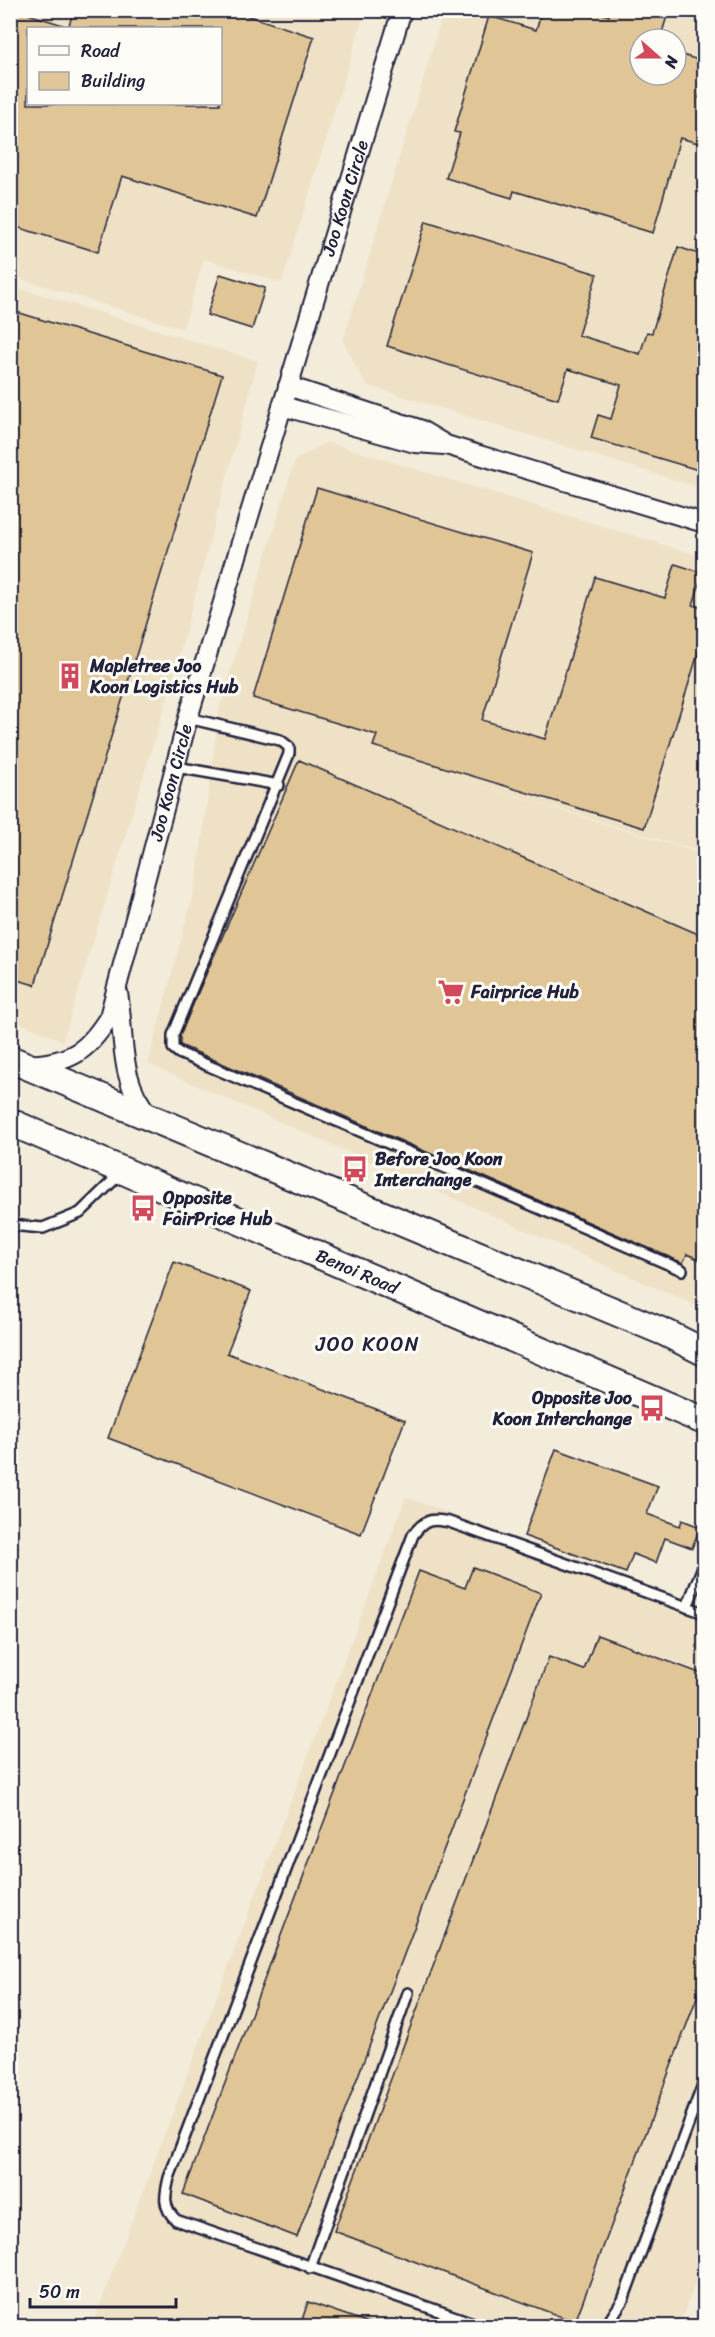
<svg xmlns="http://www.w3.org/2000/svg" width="715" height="2337" viewBox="0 0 715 2337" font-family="Sriracha,sans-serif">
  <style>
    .built { fill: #eee1c6; fill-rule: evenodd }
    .building { fill: #e0c696; stroke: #22223b; stroke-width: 1.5 }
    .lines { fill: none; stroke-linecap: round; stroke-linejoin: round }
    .lane-casing { stroke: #22223b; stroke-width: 14 }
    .street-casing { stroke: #22223b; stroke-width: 22 }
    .secondary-casing { stroke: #22223b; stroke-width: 30 }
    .lane { stroke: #fdfcf7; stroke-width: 9 }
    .street { stroke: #fdfcf7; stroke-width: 18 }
    .secondary { stroke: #fdfcf7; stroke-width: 26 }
    .labels { text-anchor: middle; stroke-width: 6; stroke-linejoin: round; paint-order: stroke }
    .street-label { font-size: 18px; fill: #22223b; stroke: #fdfcf7 }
    .poi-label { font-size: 18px; font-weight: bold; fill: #22223b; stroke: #fdfcf7; text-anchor: start }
    .neighbourhood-label { font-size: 20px; letter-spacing: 1.5px; fill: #22223b; stroke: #fdfcf7 }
  </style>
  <rect width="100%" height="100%" fill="#f4ecda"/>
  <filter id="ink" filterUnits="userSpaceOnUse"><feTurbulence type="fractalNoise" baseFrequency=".0167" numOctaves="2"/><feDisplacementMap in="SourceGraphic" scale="12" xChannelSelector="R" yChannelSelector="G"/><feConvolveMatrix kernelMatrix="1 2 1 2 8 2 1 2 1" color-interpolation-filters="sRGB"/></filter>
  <g filter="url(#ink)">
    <g class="built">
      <path d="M 10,11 L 365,11 L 282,283 L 204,259 L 183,329 L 11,276 ZM 28,28 L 220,28 L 220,104 L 28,104 Z"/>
      <path d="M 444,11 L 704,11 L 704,489 L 366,385 L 343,341 ZM 640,39 L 676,39 L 676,75 L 640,75 Z"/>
      <polygon points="10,285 258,361 171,686 63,1041 11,1019"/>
      <polygon points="327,442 704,557 704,853 450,776 704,855 704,1309 148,1064 196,883 220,706 295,460"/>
      <polygon points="406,1497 684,1602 704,1549 704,2259 679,2326 92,2326"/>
    </g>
    <g class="building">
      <polygon points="19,10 28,10 28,14 63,25 63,28 28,28 28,104 220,104 220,28 68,28 74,10 230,10 314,37 257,218 122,176 98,252 10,225 10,39"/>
      <polygon points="542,10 592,10 609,16 610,10 669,10 660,39 640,39 640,75 676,75 676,53 705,62 705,79 699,98 705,99 705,145 680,138 653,233 514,191 512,198 446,178 460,133 454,132 489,16 536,30"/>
      <polygon points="426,221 597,274 578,335 640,354 647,332 652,333 678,247 705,256 705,472 591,438 598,415 611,419 621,385 568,369 558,399 387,346"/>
      <polygon points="220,274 265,288 252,329 207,315"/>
      <polygon points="10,310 222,375 35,985 10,978"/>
      <polygon points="317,488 533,553 482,720 545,739 595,577 665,598 675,564 703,573 693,605 705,609 705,631 644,828 373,746 377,735 253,698"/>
      <polygon points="299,760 705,937 705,1262 687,1254 683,1263 180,1045 180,1036 197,995"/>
      <polygon points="174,1262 251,1291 227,1353 405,1420 361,1534 108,1438"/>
      <polygon points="556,1449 658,1486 647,1514 680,1526 682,1520 700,1527 692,1548 665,1538 656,1563 633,1554 626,1573 524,1536"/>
      <polygon points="473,1567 541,1593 297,2237 183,2194 419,1571 465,1588"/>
      <polygon points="597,1635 705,1675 705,1976 575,2322 334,2231 549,1657 584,1670"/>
      <polygon points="308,2302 372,2324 372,2326 300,2326"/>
    </g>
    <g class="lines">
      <g class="lane-casing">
        <g id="lane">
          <polyline points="188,718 280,740 289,747 289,754 173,1035 173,1048 179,1053 682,1270"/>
          <polyline points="176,767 279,785"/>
          <polyline points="10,1225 43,1228 80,1213 121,1173"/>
          <polyline points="687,1607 704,1564"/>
          <polyline points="310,2268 408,1993"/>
          <path d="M 482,2326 L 176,2220 C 162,2207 165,2195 169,2178 L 413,1535 C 424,1520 431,1518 449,1522 L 704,1613"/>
          <polyline points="606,2326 623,2300 704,2082"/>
        </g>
      </g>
      <g class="street-casing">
        <g id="street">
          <polyline points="288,386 419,429 446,445 704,523"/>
          <polyline points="282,406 415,443 444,445"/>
          <path d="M 118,993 C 125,1035 118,1081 149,1115"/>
          <path id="s1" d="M 30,1065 C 71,1062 87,1052 109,1017 L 188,718 L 402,10"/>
        </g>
      </g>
      <g class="secondary-casing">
        <g id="secondary">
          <polyline points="10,1059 666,1333 704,1352"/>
          <path id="s2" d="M 10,1122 L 704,1421"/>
        </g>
      </g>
      <use href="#lane" class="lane"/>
      <use href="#street" class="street"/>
      <use href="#secondary" class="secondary"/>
    </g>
  </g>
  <defs>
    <g id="building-bare" transform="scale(2.07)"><path d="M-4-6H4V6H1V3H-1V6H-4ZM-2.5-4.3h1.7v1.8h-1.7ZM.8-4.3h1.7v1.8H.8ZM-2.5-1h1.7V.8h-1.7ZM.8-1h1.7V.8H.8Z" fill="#d1495b" stroke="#fdfcf7" stroke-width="2.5" paint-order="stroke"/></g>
    <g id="supermarket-bare" transform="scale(2.07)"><path d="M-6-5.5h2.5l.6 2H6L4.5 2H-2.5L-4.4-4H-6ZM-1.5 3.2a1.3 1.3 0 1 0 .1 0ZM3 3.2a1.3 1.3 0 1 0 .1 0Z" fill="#d1495b" stroke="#fdfcf7" stroke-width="2.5" paint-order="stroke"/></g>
    <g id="bus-bare" transform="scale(2.07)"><path d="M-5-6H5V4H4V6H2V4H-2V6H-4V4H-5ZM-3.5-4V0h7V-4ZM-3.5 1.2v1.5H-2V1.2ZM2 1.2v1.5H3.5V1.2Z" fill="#d1495b" stroke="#fdfcf7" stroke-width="2.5" paint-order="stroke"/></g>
  </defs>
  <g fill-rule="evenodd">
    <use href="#building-bare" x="70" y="676"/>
    <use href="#supermarket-bare" x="451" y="992"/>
    <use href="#bus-bare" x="355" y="1169"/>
    <use href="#bus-bare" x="143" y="1208"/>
    <use href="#bus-bare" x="652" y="1408"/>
  </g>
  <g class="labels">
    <g class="street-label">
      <text dy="6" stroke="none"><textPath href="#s1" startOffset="950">Joo Koon Circle</textPath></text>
      <text dy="6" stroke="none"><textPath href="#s1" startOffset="340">Joo Koon Circle</textPath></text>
      <text dy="6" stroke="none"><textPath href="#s2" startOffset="378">Benoi Road</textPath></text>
    </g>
    <g class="poi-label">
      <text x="90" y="672">Mapletree Joo<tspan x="90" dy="21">Koon Logistics Hub</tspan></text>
      <text x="471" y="998">Fairprice Hub</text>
      <text x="375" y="1165">Before Joo Koon<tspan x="375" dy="21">Interchange</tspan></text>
      <text x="163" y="1204">Opposite<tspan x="163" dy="21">FairPrice Hub</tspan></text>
      <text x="632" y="1404" text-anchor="end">Opposite Joo<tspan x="632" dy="21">Koon Interchange</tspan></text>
    </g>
    <g class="neighbourhood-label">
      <text x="368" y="1351">JOO KOON</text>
    </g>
  </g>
  <rect width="715" height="2337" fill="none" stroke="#fdfcf7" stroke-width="36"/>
  <rect x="18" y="18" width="679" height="2301" fill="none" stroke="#22223b" stroke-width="2" filter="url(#ink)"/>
  <rect x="27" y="27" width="195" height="78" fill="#fdfcf7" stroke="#a5a5ac" stroke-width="1.5"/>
  <rect x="39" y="46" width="30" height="9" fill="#fdfcf7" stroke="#a5a5ac" stroke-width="1.5"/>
  <text x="81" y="57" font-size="18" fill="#22223b">Road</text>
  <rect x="39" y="72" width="30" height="18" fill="#e0c696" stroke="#a5a5ac" stroke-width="1.5"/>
  <text x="81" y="87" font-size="18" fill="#22223b">Building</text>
  <g transform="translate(658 57) rotate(111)"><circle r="28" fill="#fdfcf7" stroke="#a5a5ac" stroke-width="1.5"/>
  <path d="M0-4.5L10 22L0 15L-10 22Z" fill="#d1495b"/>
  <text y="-9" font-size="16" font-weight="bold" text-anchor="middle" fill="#22223b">N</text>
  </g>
  <path d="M30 2298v9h146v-9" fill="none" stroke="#22223b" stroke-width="3"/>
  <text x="39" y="2298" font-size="18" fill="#22223b" stroke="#fdfcf7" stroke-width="4.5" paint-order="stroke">50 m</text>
</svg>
